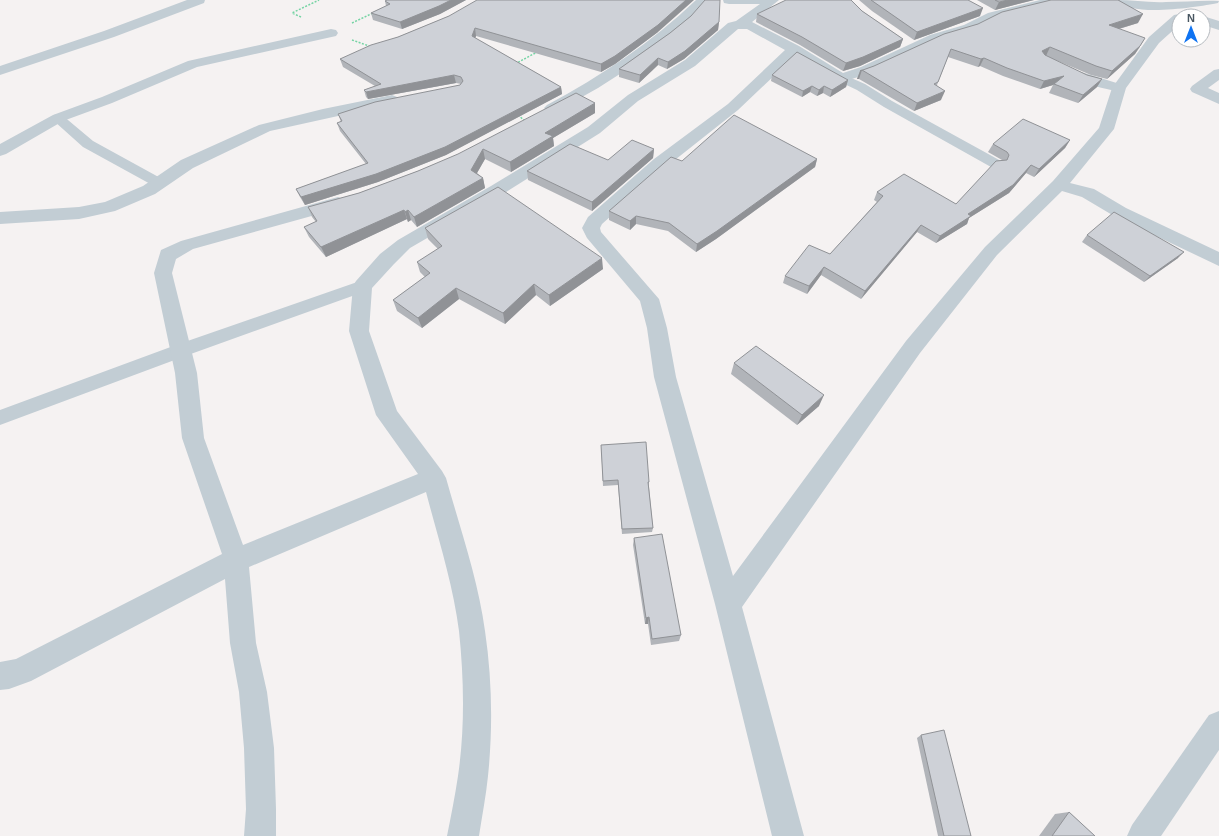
<svg xmlns="http://www.w3.org/2000/svg" width="1219" height="836" viewBox="0 0 1219 836" font-family="Arial,sans-serif">
  <style>
    .lines { fill: none; stroke-linecap: round; stroke-linejoin: round }
    .path { stroke: #75d4a4; stroke-width: 1.5; stroke-dasharray: 2 1.5; stroke-linecap: butt }
    .service { fill: #c2cdd4; fill-rule: evenodd }
    .minor { fill: #c2cdd4; fill-rule: evenodd }
    .wall { fill: #b1b4b9 }
    .shaded-wall { fill: #909296 }
    .building { fill: #ced1d7; stroke: #909296 }
  </style>
  <rect width="100%" height="100%" fill="#f5f2f2"/>
  <g class="lines">
    <g class="path">
      <polyline points="301,17 292,13 319,0"/>
      <polyline points="352,23 373,13"/>
      <polyline points="352,40 372,47"/>
      <polyline points="515,64 539,51"/>
      <polyline points="518,115 525,121"/>
    </g>
    <g class="service">
      <path d="M 1078,71 L 1123,85 L 1125,88 L 1123,91 L 1119,92 C 1108,89 1079,84 1072,75 L 1074,72 Z"/>
      <polygon points="842,74 865,84 892,101 1001,161 1003,164 1001,167 996,168 991,167 884,107 857,90 838,81 836,78 838,75"/>
      <polygon points="58,114 62,115 93,141 164,180 166,183 164,186 159,187 154,186 83,147 54,121 52,118 54,115"/>
      <polygon points="363,280 369,282 371,286 369,290 188,355 0,425 0,410 176,345"/>
    </g>
    <g class="minor">
      <polygon points="187,0 205,0 204,3 114,37 0,75 0,66 104,31"/>
      <path d="M 696,0 L 709,0 L 674,35 L 637,63 L 598,88 L 557,111 L 552,113 L 547,111 L 544,108 L 547,105 C 601,76 651,43 696,0 Z"/>
      <path d="M 723,0 L 779,0 L 752,22 L 799,46 L 843,73 L 861,67 L 930,35 L 964,25 L 988,13 L 1040,0 L 1061,0 L 1060,3 L 998,19 L 974,31 L 940,41 L 871,73 L 842,82 L 837,81 L 795,56 L 738,110 L 666,167 L 602,224 L 600,228 L 601,232 L 659,299 L 667,328 L 676,377 L 733,576 L 906,341 L 985,247 L 1053,181 L 1099,128 L 1112,88 L 1149,37 L 1174,15 L 1179,14 L 1184,16 L 1179,16 L 1179,25 L 1159,43 L 1126,88 L 1114,129 L 1070,183 L 1094,189 L 1126,208 L 1219,252 L 1219,266 L 1114,216 L 1082,197 L 1062,191 L 997,255 L 920,353 L 742,607 L 804,836 L 772,836 L 715,604 L 654,377 L 647,328 L 640,301 L 587,238 L 582,228 L 588,217 L 654,159 L 728,104 L 785,50 L 747,29 L 738,29 L 695,66 L 638,101 L 600,133 L 503,194 L 410,248 L 394,264 L 372,288 L 369,331 L 397,411 L 442,471 L 446,478 C 460,528 478,579 485,631 C 492,678 493,728 488,776 C 486,796 482,816 479,836 L 447,836 C 451,816 455,796 458,776 C 465,728 464,679 459,631 C 453,584 438,538 426,492 L 249,567 L 256,643 L 267,692 L 274,748 L 276,809 L 276,836 L 244,836 L 246,809 L 244,748 L 239,692 L 230,643 L 225,579 L 31,681 L 9,689 L 0,690 L 0,662 L 16,659 L 222,554 L 182,438 L 175,373 L 154,273 L 161,250 L 181,241 L 338,197 L 344,199 L 347,203 L 344,207 L 193,249 L 176,259 L 172,273 L 197,373 L 204,438 L 243,545 L 418,474 L 376,415 L 349,331 L 353,286 L 356,281 L 380,254 L 398,240 L 491,186 L 588,127 L 628,95 L 685,60 L 728,23 L 736,21 L 760,4 L 729,4 L 724,3 Z"/>
      <path d="M 1117,0 C 1133,0 1150,3 1166,2 C 1183,2 1203,0 1219,1 L 1218,3 C 1198,7 1129,18 1117,0 Z"/>
      <polygon points="1203,16 1219,21 1219,30 1203,25"/>
      <polygon points="331,29 336,30 338,33 336,36 197,67 112,103 63,121 6,154 0,156 0,144 53,115 102,97 188,61"/>
      <polygon points="1219,69 1219,80 1208,88 1219,93 1219,104 1192,92 1190,89 1192,86 1214,70"/>
      <polygon points="392,95 397,97 400,100 397,103 270,131 193,168 155,194 115,211 79,219 0,224 0,212 79,207 105,202 143,186 181,160 259,125 323,109"/>
      <polygon points="1219,711 1219,750 1161,836 1127,836 1132,825 1209,715"/>
    </g>
  </g>
  <g class="wall">
    <polygon points="387,0 466,0 440,14 402,29 373,20 371,13 386,6 385,1"/>
    <polygon points="859,0 968,0 980,16 914,40 872,11"/>
    <polygon points="977,0 1034,0 995,10"/>
    <polygon points="1051,0 1120,0 1120,1 1138,23 1119,29 1140,47 1135,54 1107,79 1091,75 1046,56 1087,75 1102,79 1097,87 1078,103 1049,93 1053,85 1040,89 1003,76 980,66 978,67 948,57 937,85 941,100 914,111 859,79 857,79 860,71 874,66 978,24"/>
    <polygon points="862,11 903,39 900,47 860,66 843,71 800,45 756,22 757,14"/>
    <polygon points="449,16 658,32 615,64 601,72 476,36 475,38 561,87 562,94 446,155 378,182 305,205 300,197 296,189 366,164 340,131 337,123 341,122 338,114 460,85 461,84 456,83 368,99 366,97 364,90 375,86 343,67 340,59 398,37"/>
    <polygon points="691,16 719,22 718,30 684,59 667,69 658,65 639,83 619,77 619,69 670,33"/>
    <polygon points="772,75 848,80 846,87 830,97 823,93 817,96 810,92 802,97 771,81"/>
    <polygon points="595,103 595,113 553,138 554,146 511,172 485,159 477,173 483,178 485,188 417,227 411,220 408,222 407,219 326,257 309,237 304,227 316,222 312,217 308,207 359,193 418,171"/>
    <polygon points="1070,140 1065,148 1034,177 1026,173 1009,193 969,218 967,224 936,243 917,232 861,299 821,275 807,294 783,283 785,276 830,254 877,202 874,200 877,192 956,204 1002,160 988,152 993,144"/>
    <polygon points="654,149 653,158 592,211 528,180 527,171 608,160"/>
    <polygon points="817,159 815,167 716,239 696,252 668,231 636,224 630,230 609,220 609,211 682,161"/>
    <polygon points="425,228 603,269 550,306 536,295 505,324 459,299 422,328 397,311 393,300 425,277 420,272 417,262 438,249 428,239"/>
    <polygon points="1087,235 1178,258 1144,282 1082,242"/>
    <polygon points="734,363 819,406 797,425 731,374"/>
    <polygon points="601,445 649,482 649,487 653,528 652,532 622,534 618,485 603,486"/>
    <polygon points="634,538 681,635 679,641 651,645 648,624 645,624 633,545"/>
    <polygon points="921,735 971,836 938,836 917,738"/>
    <polygon points="1069,812 1095,836 1039,836 1055,814"/>
  </g>
  <g class="shaded-wall">
    <polygon points="451,0 466,0 440,14 402,29 400,22"/>
    <polygon points="686,0 694,0 658,32 615,64 601,72 601,64"/>
    <polygon points="1008,0 1034,0 995,10 999,2"/>
    <polygon points="983,8 980,16 914,40 917,32"/>
    <polygon points="1143,14 1138,23 1105,33 1109,25"/>
    <polygon points="719,22 718,30 684,59 667,69 668,62"/>
    <polygon points="475,28 476,36 473,44 472,36"/>
    <polygon points="1145,38 1135,54 1107,79 1112,71"/>
    <polygon points="903,39 900,47 860,66 843,71 846,63"/>
    <polygon points="1050,47 1046,56 1038,59 1042,51"/>
    <polygon points="658,58 658,65 639,83 640,75"/>
    <polygon points="984,58 980,66 978,67 981,59"/>
    <polygon points="862,70 859,79 857,79 860,71"/>
    <polygon points="454,75 456,83 368,99 366,92"/>
    <polygon points="1064,76 1053,85 1040,89 1044,81"/>
    <polygon points="1102,79 1097,87 1078,103 1083,95"/>
    <polygon points="848,80 846,87 830,97 832,90"/>
    <polygon points="812,86 810,92 802,97 803,91"/>
    <polygon points="824,86 823,93 817,96 819,90"/>
    <polygon points="561,87 562,94 446,155 378,182 305,205 301,197"/>
    <polygon points="945,91 941,100 914,111 917,103"/>
    <polygon points="595,103 595,113 553,138 554,146 511,172 510,162 545,133"/>
    <polygon points="1070,140 1065,148 1034,177 1039,169"/>
    <polygon points="483,149 485,159 473,180 471,170"/>
    <polygon points="654,149 653,158 592,211 592,202"/>
    <polygon points="817,159 815,167 716,239 696,252 697,244"/>
    <polygon points="1031,165 1026,173 1009,193 969,218 967,224 936,243 940,236"/>
    <polygon points="483,178 485,188 417,227 414,217"/>
    <polygon points="404,210 407,219 326,257 321,247"/>
    <polygon points="408,210 411,220 408,222 405,212"/>
    <polygon points="636,216 636,224 630,230 630,221"/>
    <polygon points="921,225 917,232 861,299 865,291"/>
    <polygon points="1184,252 1178,258 1144,282 1150,276"/>
    <polygon points="602,258 603,269 550,306 549,295"/>
    <polygon points="824,267 821,275 807,294 809,286"/>
    <polygon points="534,284 536,295 505,324 503,313"/>
    <polygon points="456,288 459,299 422,328 418,318"/>
    <polygon points="824,395 819,406 797,425 802,415"/>
    <polygon points="649,617 648,624 645,624 646,618"/>
  </g>
  <g class="building">
    <polygon points="387,0 451,0 439,6 400,22 371,13 390,4 385,1"/>
    <polygon points="477,0 686,0 658,25 615,56 601,64 475,28 472,36 561,87 445,147 376,174 301,197 296,189 368,163 337,123 342,121 338,114 375,102 460,85 463,81 461,77 454,75 366,92 364,90 381,84 340,59 371,45 398,37 449,16"/>
    <polygon points="705,0 720,0 719,22 685,51 668,62 658,58 640,75 619,69 670,33 691,16"/>
    <polygon points="786,0 851,0 862,11 903,39 863,57 846,63 802,37 757,14"/>
    <polygon points="871,0 968,0 983,8 917,32"/>
    <polygon points="995,0 1008,0 999,2"/>
    <polygon points="1051,0 1118,0 1143,14 1109,25 1145,38 1140,46 1112,71 1096,66 1050,47 1042,51 1045,55 1087,75 1102,79 1083,95 1054,84 1064,76 1044,81 1007,68 984,58 981,59 951,49 938,82 934,84 945,91 917,103 862,70 860,71 874,66 944,34 978,24 1002,12"/>
    <polygon points="797,52 848,80 832,90 824,86 819,90 812,86 803,91 772,75"/>
    <polygon points="576,93 595,103 545,133 553,136 510,162 483,149 471,170 483,178 414,217 408,210 405,212 404,210 321,247 304,227 317,221 308,207 359,193 418,171 458,154"/>
    <polygon points="734,115 817,159 717,231 697,244 669,223 636,216 630,221 609,211 671,157 682,161"/>
    <polygon points="1023,119 1070,140 1039,169 1031,165 1013,185 968,214 971,216 940,236 921,225 865,291 824,267 809,286 785,276 809,245 830,254 883,196 877,192 904,174 956,204 996,161 1007,160 1009,155 1007,152 993,144"/>
    <polygon points="632,140 654,149 592,202 527,171 570,144 608,160"/>
    <polygon points="498,187 602,258 549,295 534,284 503,313 456,288 418,318 393,300 430,273 417,262 442,246 425,228"/>
    <polygon points="1114,212 1184,252 1150,276 1087,235"/>
    <polygon points="756,346 824,395 802,415 734,363"/>
    <polygon points="646,442 649,482 648,482 653,528 622,529 618,480 603,481 601,445"/>
    <polygon points="662,534 681,635 652,639 649,617 646,618 634,538"/>
    <polygon points="944,730 971,836 944,836 921,735"/>
    <polygon points="1069,812 1095,836 1052,836"/>
  </g>
  <g transform="translate(1191 28)"><circle r="19" fill="#ffffff" stroke="#b6bbc0"/>
  <path d="M0-3L7 15L0 10L-7 15Z" fill="#0f73f2"/>
  <text y="-6" font-size="11" font-weight="bold" text-anchor="middle" fill="#485661">N</text>
  </g>
</svg>
